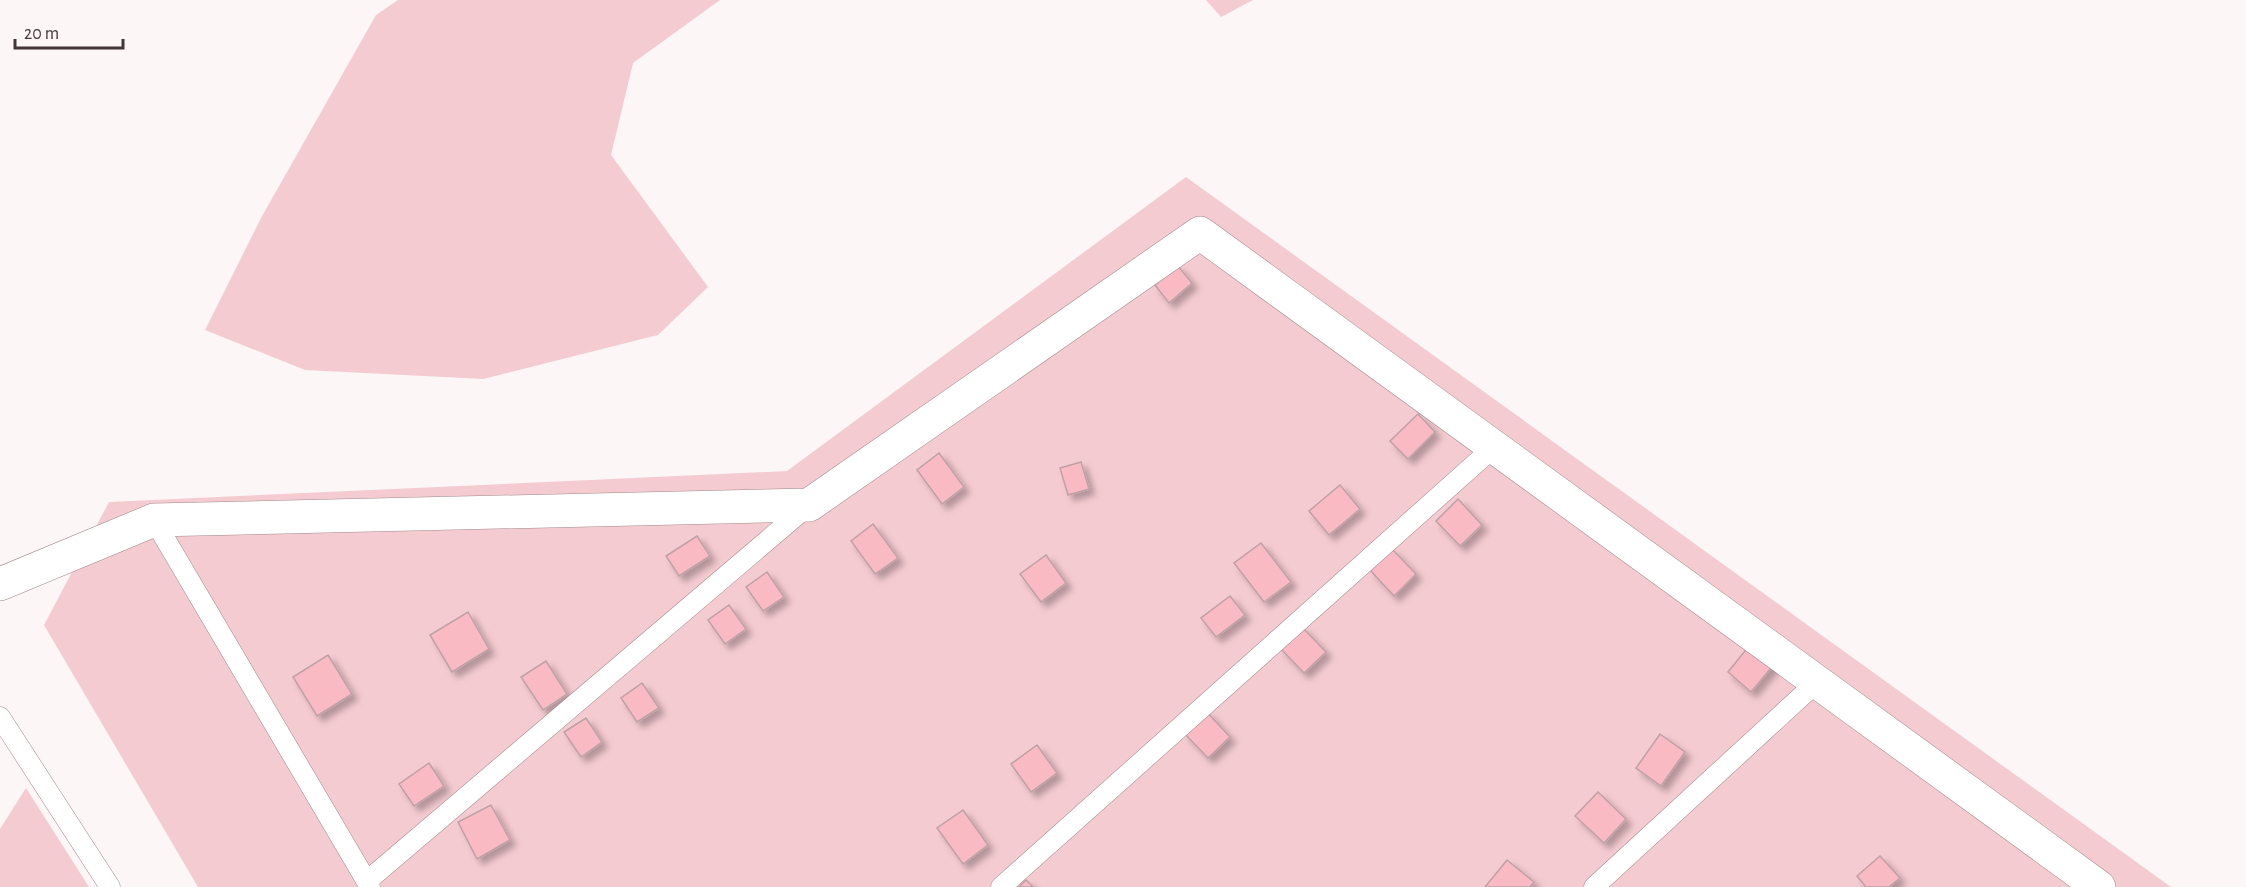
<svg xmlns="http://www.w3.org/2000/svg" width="2246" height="887" viewBox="0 0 2246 887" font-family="'Alegreya Sans',sans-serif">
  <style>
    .green { fill: #f4cbd1 }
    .building { fill: #f9bac4; stroke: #bda1a5; stroke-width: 1.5; filter: url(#shadow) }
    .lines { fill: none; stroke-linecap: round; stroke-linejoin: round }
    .lane-casing { stroke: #a3888b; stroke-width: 21 }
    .street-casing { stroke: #a3888b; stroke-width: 34 }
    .lane { stroke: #fff; stroke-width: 20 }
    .street { stroke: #fff; stroke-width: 33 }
  </style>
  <defs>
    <filter id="shadow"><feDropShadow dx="5.5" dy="5.5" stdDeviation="3" flood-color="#0004"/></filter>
  </defs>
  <rect width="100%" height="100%" fill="#fcf6f6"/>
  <g class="green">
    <polygon points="398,0 720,0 633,63 611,155 708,287 658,335 483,379 305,370 205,330 261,218 376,15"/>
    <polygon points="1206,0 1253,0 1221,17"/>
    <polygon points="1186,177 2171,887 198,887 44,625 109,502 787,471"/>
    <polygon points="26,788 89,887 0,887 0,829"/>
  </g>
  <g class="building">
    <polygon points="1178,266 1192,283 1169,303 1155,285"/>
    <polygon points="1418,414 1435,432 1408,459 1390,441"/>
    <polygon points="939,453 964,487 942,504 917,470"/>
    <polygon points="1081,462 1089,489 1068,495 1060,468"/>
    <polygon points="1340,485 1360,509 1329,535 1309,511"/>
    <polygon points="1458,499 1482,525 1460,546 1436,521"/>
    <polygon points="873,524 898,558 875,574 851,541"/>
    <polygon points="697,536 710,556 679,576 666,556"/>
    <polygon points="1261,543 1291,582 1264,602 1234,563"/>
    <polygon points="1392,549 1416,574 1394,596 1370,570"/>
    <polygon points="1046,555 1066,583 1041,602 1020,574"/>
    <polygon points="767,572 784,597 763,611 746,587"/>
    <polygon points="1230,596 1245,615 1216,637 1201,618"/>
    <polygon points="729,605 746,629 725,644 708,620"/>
    <polygon points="468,612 489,649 452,672 430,635"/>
    <polygon points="1302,627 1326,652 1304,673 1280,648"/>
    <polygon points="1753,641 1777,661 1751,692 1728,672"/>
    <polygon points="328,655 352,694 317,716 293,677"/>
    <polygon points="546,661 567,694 543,710 521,677"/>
    <polygon points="642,683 659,708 637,722 621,698"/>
    <polygon points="1206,711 1230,737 1208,758 1184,733"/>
    <polygon points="586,718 602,742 581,757 564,732"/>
    <polygon points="1660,734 1685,752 1661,786 1636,768"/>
    <polygon points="1037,745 1057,773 1031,792 1011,764"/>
    <polygon points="429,763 444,786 414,806 399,784"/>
    <polygon points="1598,792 1626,819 1604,843 1575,816"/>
    <polygon points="491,805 510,840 477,859 458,822"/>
    <polygon points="963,810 988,845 963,864 937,828"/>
    <polygon points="1880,856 1900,878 1889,887 1866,887 1857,876"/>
    <polygon points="1507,860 1534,882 1530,887 1485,887"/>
    <polygon points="1026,880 1033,887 1019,887"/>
  </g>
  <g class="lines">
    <g class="lane-casing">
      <g id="lane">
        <polyline points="154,520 370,887"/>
        <polyline points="0,717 110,887"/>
        <polyline points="367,881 809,505"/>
        <polyline points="1001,887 1494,447"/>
        <polyline points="1594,887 1817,682"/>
      </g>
    </g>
    <g class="street-casing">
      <polyline id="street" points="0,584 154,520 809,505 1200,233 2099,887"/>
    </g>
    <use href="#lane" class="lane"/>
    <use href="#street" class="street"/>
  </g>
  <path d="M15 39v9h108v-9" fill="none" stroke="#423638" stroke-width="3"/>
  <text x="24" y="39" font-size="18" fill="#423638" stroke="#fcf6f6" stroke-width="4.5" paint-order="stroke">20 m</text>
</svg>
